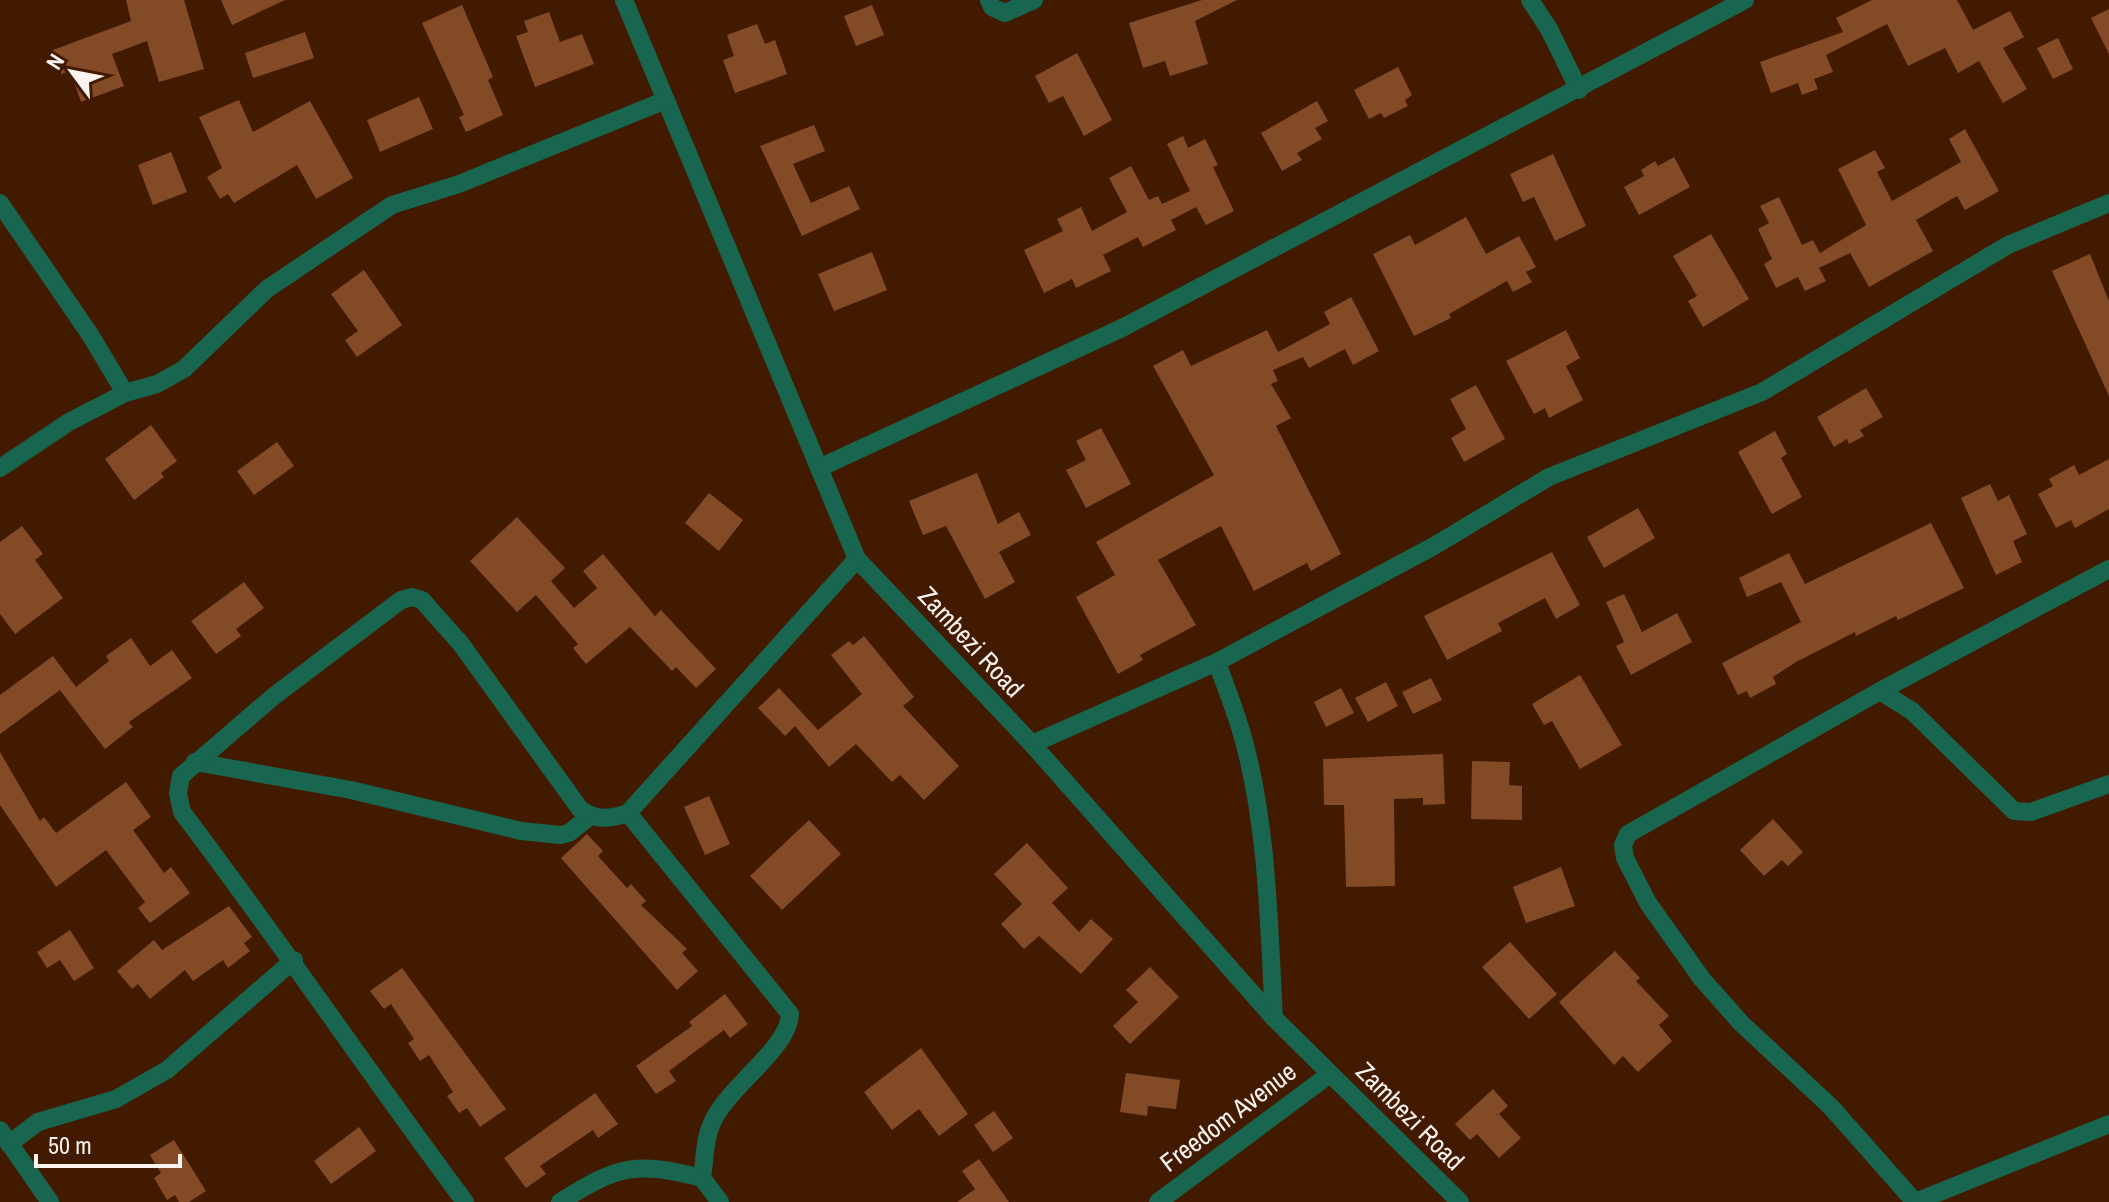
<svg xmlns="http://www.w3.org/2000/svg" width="2109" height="1202" viewBox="0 0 2109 1202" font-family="'Archivo Narrow',sans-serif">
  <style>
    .building { fill: #834a26 }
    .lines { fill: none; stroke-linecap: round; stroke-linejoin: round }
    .minor { stroke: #186550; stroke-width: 18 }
    .labels { text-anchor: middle; stroke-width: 7; stroke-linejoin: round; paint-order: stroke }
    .street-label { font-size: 26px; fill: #fbf3f0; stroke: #421a00 }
  </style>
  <rect width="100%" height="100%" fill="#421a00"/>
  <g class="building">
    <polygon points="126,0 184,0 204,69 159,82 147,41 112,54 124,86 81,102 70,71 61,74 53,50 131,21"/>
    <polygon points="221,0 285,0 232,25"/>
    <polygon points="1202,0 1237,0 1195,21 1208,64 1170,76 1165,61 1143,68 1129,23"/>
    <polygon points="1872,0 1957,0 1973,30 2010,11 2024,37 2003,48 2027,89 2003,103 1979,61 1958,73 1945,48 1908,66 1887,24 1826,55 1833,72 1814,79 1818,89 1802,95 1798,83 1771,93 1760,62 1843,32 1836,18"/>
    <polygon points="462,5 493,77 488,80 503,115 466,132 459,117 464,115 422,23"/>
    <polygon points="872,5 884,35 856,46 844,16"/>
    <polygon points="2109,9 2109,54 2091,18"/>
    <polygon points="549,12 560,42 582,34 594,64 535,87 516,36 528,32 524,21"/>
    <polygon points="757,24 765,44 775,40 787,74 735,93 723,60 734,56 727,35"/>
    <polygon points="305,32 314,58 253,78 245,53"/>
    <polygon points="2058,38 2073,69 2053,79 2037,48"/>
    <polygon points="1077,53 1112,120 1084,136 1063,96 1049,103 1035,76"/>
    <polygon points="1398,67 1412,95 1405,100 1408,106 1384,118 1381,113 1369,119 1354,90"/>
    <polygon points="419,97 433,129 380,152 367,120"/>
    <polygon points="239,100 253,132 310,101 353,178 316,199 297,165 234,203 228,194 220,199 207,177 222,168 199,117"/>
    <polygon points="1317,101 1328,121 1315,128 1322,139 1297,153 1302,160 1282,171 1261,133"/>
    <polygon points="814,125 825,151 793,164 811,203 849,186 860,209 802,236 760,146"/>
    <polygon points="1965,129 1999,191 1965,210 1957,196 1916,220 1933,251 1869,287 1850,253 1819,268 1826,281 1805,291 1798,277 1776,288 1764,264 1772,259 1758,229 1769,223 1760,206 1779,197 1802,245 1813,240 1820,253 1866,225 1838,169 1875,150 1885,168 1877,172 1892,201 1961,162 1949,139"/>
    <polygon points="1183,136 1188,148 1205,139 1218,165 1213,167 1234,211 1206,225 1196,207 1171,220 1176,230 1143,247 1138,237 1103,255 1111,271 1076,288 1072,279 1044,293 1024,250 1063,231 1057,219 1081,207 1092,231 1127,212 1109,178 1131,166 1149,200 1158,196 1162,204 1190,191 1167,144"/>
    <polygon points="171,152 187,192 153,205 138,165"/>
    <polygon points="1553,154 1586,226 1555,241 1534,197 1523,202 1510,174"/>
    <polygon points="1674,157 1690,187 1639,215 1624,187 1644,176 1641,170 1655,161 1658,166"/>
    <polygon points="1466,217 1486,254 1519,236 1536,267 1526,272 1532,282 1513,292 1507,281 1449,314 1451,318 1414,336 1373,254 1410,235 1415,245"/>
    <polygon points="1711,234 1749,299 1703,327 1688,301 1697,296 1673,256"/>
    <polygon points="872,252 887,290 834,311 818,274"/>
    <polygon points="2090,254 2109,301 2109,396 2052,271"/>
    <polygon points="364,270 402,325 357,357 345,340 358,331 331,294"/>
    <polygon points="1351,297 1379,351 1353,365 1345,349 1309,368 1303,357 1273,370 1278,381 1271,384 1291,418 1276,426 1341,554 1311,571 1307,563 1254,591 1221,526 1191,542 1158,560 1196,625 1140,655 1143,660 1118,674 1076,597 1115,575 1096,542 1214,475 1153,366 1183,350 1191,366 1267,330 1278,352 1330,324 1324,312"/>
    <polygon points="1566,330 1580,358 1566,366 1583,400 1549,418 1545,408 1534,414 1506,361"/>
    <polygon points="1476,385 1505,439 1464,462 1451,438 1466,429 1450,399"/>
    <polygon points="1866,388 1883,417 1860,430 1864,436 1849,444 1847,439 1834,447 1817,417"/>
    <polygon points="151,425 177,461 161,473 164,477 134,500 105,459"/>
    <polygon points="1101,428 1131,484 1086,508 1066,470 1086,460 1076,441"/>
    <polygon points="1775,431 1787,454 1781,458 1802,497 1772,514 1738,452"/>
    <polygon points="277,442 294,466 254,495 237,471"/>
    <polygon points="2109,459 2109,509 2075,528 2071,520 2056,528 2038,494 2053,486 2049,479 2074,465 2079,475"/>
    <polygon points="977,473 998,524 1019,512 1031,535 999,552 1015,582 985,599 946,526 923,535 909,501"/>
    <polygon points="1990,484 1998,501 2009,495 2027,534 2013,541 2022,562 1996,575 1961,498"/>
    <polygon points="709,493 743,520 719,551 685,523"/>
    <polygon points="1638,508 1655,538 1604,568 1587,537"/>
    <polygon points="517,517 565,568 551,581 574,608 597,588 583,571 603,554 655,616 661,610 716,669 696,688 676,667 672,671 630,627 586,664 573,648 578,644 536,595 517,612 470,561"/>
    <polygon points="1931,523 1964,588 1898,620 1896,616 1856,636 1855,632 1796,662 1773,677 1776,684 1750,698 1747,691 1738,695 1722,663 1801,622 1781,582 1747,597 1739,578 1789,553 1805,584"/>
    <polygon points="22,526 43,554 35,560 63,598 15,634 0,614 0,542"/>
    <polygon points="1552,552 1580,605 1556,619 1545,598 1498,623 1502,631 1447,660 1424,616"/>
    <polygon points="244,582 264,608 236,629 241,636 216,654 191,621"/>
    <polygon points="1624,594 1642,632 1677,613 1692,642 1631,675 1616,646 1624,642 1606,602"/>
    <polygon points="864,636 914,697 903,706 959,766 924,800 900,775 892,782 856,744 829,767 795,726 785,736 758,708 779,688 818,730 862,694 831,655 849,641 853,645"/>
    <polygon points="131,638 150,666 172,650 192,678 129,722 133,727 105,749 60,690 0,734 0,695 53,656 76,687 109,661 106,656"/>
    <polygon points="1580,675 1622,745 1580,769 1552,721 1544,725 1532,704"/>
    <polygon points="1431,678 1442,700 1413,714 1402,692"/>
    <polygon points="1386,682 1398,706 1368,722 1355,698"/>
    <polygon points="1341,688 1354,713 1326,727 1314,702"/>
    <polygon points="0,752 40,821 44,817 56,833 126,782 151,817 133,830 164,873 171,867 190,893 150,923 138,908 145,902 106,850 56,887 0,805"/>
    <polygon points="1443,754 1445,804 1423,805 1423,798 1394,799 1395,886 1346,887 1344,805 1324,805 1323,759"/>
    <polygon points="1472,761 1510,762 1509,785 1522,786 1522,820 1471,819"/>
    <polygon points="709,796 730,844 705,855 684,807"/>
    <polygon points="1773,819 1803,852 1788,866 1782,860 1764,876 1740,850"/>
    <polygon points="809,820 841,854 782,910 750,876"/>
    <polygon points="587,834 603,851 598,856 627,888 631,884 646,901 641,905 687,949 682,953 698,971 677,990 561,858"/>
    <polygon points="1027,843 1068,888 1052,903 1079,932 1091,919 1113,939 1081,974 1039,936 1024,949 1001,924 1022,904 994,874"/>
    <polygon points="1561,867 1575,906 1526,923 1513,887"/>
    <polygon points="229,906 252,937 244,943 250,951 228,968 223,960 193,981 185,970 150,999 138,984 132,989 117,971 154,940 162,950"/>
    <polygon points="70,930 94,968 74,981 60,960 47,968 37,952"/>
    <polygon points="1510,942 1557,994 1529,1019 1482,967"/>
    <polygon points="1615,951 1640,978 1636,981 1669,1016 1659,1025 1672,1041 1638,1072 1623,1056 1614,1065 1559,1002"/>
    <polygon points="1150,967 1179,997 1130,1044 1113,1026 1138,1002 1126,990"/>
    <polygon points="402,968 506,1109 480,1127 467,1108 459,1113 447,1096 453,1092 429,1055 420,1061 408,1043 414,1039 391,1004 384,1009 370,991"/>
    <polygon points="725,994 748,1024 730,1038 724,1030 669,1071 676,1081 656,1094 636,1066 692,1026 689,1022"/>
    <polygon points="921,1048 968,1114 939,1136 919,1109 892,1130 864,1092"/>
    <polygon points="1126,1073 1180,1080 1176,1109 1148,1106 1147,1116 1120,1112"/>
    <polygon points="1493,1089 1508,1106 1499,1114 1521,1138 1499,1158 1477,1134 1470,1140 1455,1124"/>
    <polygon points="595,1093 618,1124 598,1138 593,1130 574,1143 540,1166 546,1174 526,1188 504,1158"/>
    <polygon points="994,1111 1013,1138 993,1152 974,1125"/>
    <polygon points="359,1127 376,1151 331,1184 314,1161"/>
    <polygon points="174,1140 206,1191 189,1202 179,1202 175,1195 167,1200 154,1178 161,1173 150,1155"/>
    <polygon points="979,1159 1009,1202 957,1202 975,1189 962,1171"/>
  </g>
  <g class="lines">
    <g class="minor">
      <polyline points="624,0 857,559 1032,744 1274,1018 1460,1202"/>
      <polyline points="989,0 992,7 1005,13 1034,0"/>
      <polyline points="1530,0 1549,29 1579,90"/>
      <polyline points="0,203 91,336 125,393"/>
      <polyline points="0,468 69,422 125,393 157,384 184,369 267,289 392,205 459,184 666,100"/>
      <polyline points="819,468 1122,328 1745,0"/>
      <path d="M 1217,662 C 1227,691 1239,719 1246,749 C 1268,835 1269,930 1274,1018"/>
      <polyline points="1880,691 1912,711 2014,811 2031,812 2109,784"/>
      <polyline points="1032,744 1217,662 1434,546 1549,477 1762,392 2008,245 2109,203"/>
      <polyline points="195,762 351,790 521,831 560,835 569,833 590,816"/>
      <path d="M 628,813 L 790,1014 C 789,1049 727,1087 712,1123 C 704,1140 705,1160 702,1178 L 720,1202"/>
      <polyline points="0,1130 50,1202"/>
      <polyline points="9,1144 38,1122 116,1099 167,1070 294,960"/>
      <path d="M 465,1202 C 369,1073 279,940 182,812 L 178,793 L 181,776 L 274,696 L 401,600 L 412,597 L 422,600 L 461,644 L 580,809 C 596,821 610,819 628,813 L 857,559"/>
      <path d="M 560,1202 C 619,1165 635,1161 702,1178"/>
      <polyline points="1158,1202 1330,1074"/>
      <polyline points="1915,1202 1831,1107 1741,1023 1702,979 1648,903 1625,858 1623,845 1628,834 1880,691 2109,569"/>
      <polyline points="1915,1202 2109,1124"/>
    </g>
  </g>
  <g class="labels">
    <g class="street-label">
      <text transform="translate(971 642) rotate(47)" y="9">Zambezi Road</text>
      <text transform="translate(1410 1116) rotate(45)" y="9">Zambezi Road</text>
      <text transform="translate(1228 1117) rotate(-37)" y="9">Freedom Avenue</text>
    </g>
  </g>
  <g transform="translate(72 72) rotate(302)" stroke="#421a00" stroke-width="6" paint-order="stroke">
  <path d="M0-6L14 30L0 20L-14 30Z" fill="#fbf3f0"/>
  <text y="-12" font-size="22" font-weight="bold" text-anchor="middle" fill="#fbf3f0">N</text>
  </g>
  <path d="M36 1154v12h144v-12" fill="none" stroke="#fbf3f0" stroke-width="4"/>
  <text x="48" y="1154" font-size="24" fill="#fbf3f0" stroke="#421a00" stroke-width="6" paint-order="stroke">50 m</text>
</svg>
